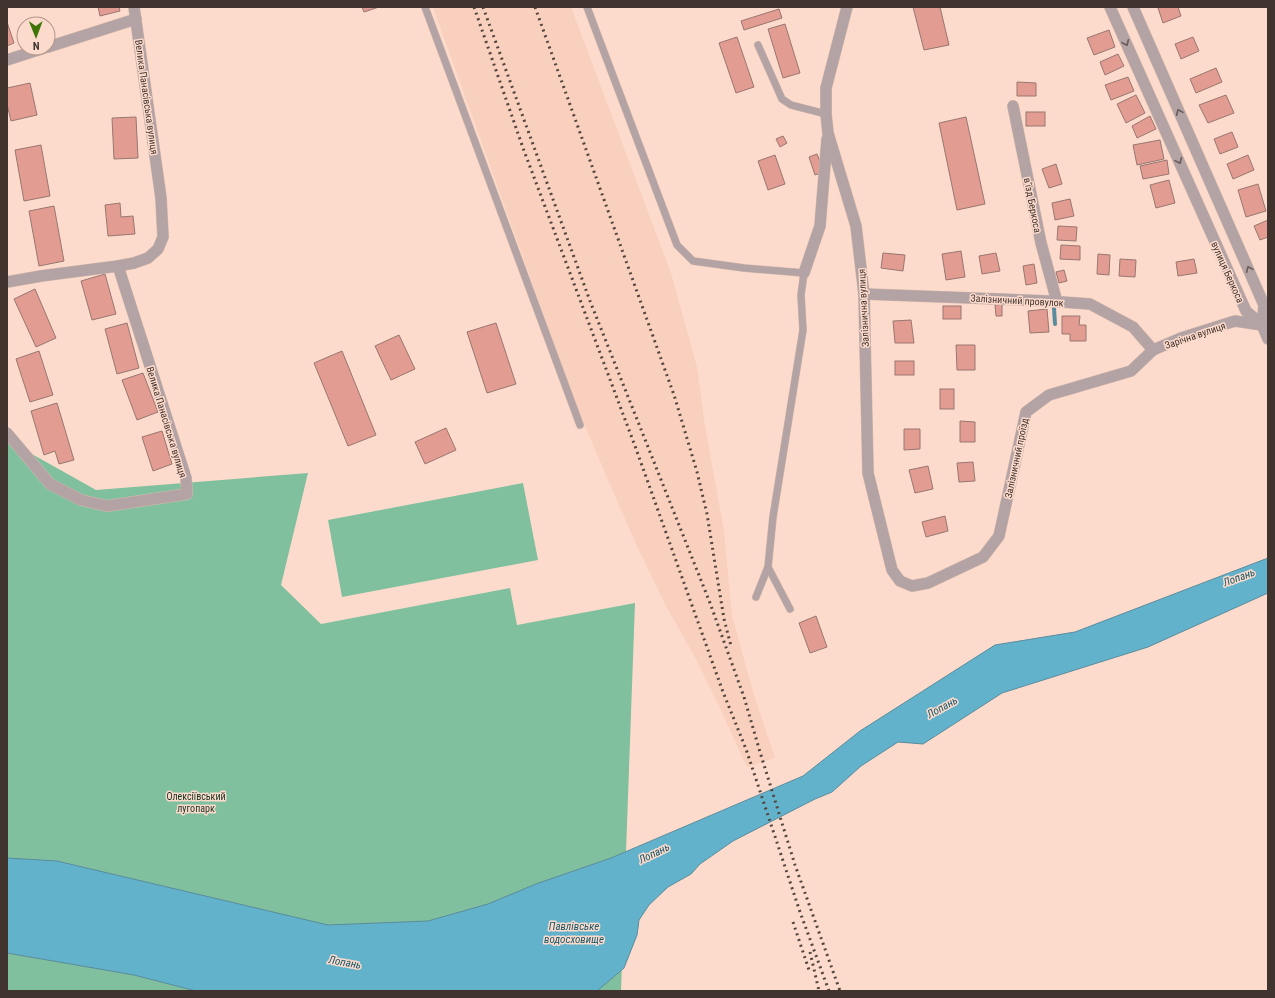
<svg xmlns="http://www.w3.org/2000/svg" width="1275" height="998" viewBox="0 0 1275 998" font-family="'Roboto Condensed',sans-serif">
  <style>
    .built { fill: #f9cfbd }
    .green { fill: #80c09e }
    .water { fill: #63b2cc; stroke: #598c9d }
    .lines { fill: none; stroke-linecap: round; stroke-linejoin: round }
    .stream { stroke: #598c9d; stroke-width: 4 }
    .building { fill: #e29c91; stroke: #987771 }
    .service-casing { stroke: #d7baac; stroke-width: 8 }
    .minor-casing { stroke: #d7baac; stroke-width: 12 }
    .tertiary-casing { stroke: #d7baac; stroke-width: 12 }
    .service { stroke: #b4a3a5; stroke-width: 7 }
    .minor { stroke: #b4a3a5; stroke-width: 11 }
    .tertiary { stroke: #b4a3a5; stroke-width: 11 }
    .rail { stroke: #54453e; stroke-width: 3; stroke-dasharray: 2 4; stroke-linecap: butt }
    .oneway { stroke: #695b58 }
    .labels { text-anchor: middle; stroke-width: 3; stroke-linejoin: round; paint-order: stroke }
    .street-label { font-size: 10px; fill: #41342e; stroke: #fddbcc }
    .park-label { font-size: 10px; fill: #123122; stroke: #fddbcc }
    .water-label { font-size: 11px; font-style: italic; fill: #155769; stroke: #fddbcc }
  </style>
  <rect width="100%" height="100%" fill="#fddbcc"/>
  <polygon class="built" points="433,7 571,7 671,273 697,367 705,426 724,531 732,616 754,695 775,758 747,767 720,708 697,661 665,604 635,542 577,408"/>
  <g class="green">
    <polygon points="7,440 96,490 308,473 281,585 321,624 510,588 517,625 635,603 621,991 7,991"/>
    <polygon points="523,483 538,560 342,597 328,520"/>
  </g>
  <polygon class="water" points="1268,558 1268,593 1148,647 1002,693 923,744 898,742 861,766 832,792 815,799 733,841 700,864 691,874 668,887 649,905 639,920 637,935 624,968 597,991 196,991 134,975 7,953 7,858 57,861 328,925 428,921 488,904 536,884 611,858 803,776 860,731 995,645 1075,632"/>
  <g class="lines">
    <polyline class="stream" points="1052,302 1054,308 1055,324"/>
  </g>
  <g class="building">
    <polygon points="98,7 119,7 120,11 100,16"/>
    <polygon points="362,7 379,7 364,12"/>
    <polygon points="913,7 940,7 949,45 924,50"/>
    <polygon points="1161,7 1178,7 1181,16 1163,23 1158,8"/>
    <polygon points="779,9 782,18 744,30 741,21"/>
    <polygon points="7,22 14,43 7,46"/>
    <polygon points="785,24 800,73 783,78 768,29"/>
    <polygon points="1109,30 1115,47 1094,55 1087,38"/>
    <polygon points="737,37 754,87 736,93 719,43"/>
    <polygon points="1193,37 1199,51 1181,59 1175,44"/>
    <polygon points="1118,54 1124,66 1105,75 1100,62"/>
    <polygon points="1216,68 1222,82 1196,93 1190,79"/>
    <polygon points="1128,77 1134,91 1111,100 1105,85"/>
    <polygon points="1017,82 1036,83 1036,96 1017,96"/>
    <polygon points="30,83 37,115 11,121 7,104 7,88"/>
    <polygon points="1136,95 1145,113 1126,123 1117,104"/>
    <polygon points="1226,95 1234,113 1208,123 1199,105"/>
    <rect x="1026" y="112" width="19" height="14"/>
    <polygon points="1150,116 1156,129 1137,138 1132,126"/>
    <polygon points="136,117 138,158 114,159 112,118"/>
    <polygon points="966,117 985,204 957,210 939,123"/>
    <polygon points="1232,132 1238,147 1220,154 1214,139"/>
    <polygon points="783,136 787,143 780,147 776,139"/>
    <polygon points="1160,140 1164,159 1137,165 1133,145"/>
    <polygon points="41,145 50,196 24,201 15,150"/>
    <polygon points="817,154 824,172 815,175 809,157"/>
    <polygon points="775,155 785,184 768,190 758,161"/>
    <polygon points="1248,155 1254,170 1233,179 1227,164"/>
    <polygon points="1167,160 1169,174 1143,179 1140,166"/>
    <polygon points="1056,164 1062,184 1049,188 1042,169"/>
    <polygon points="1169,180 1175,203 1156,208 1150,185"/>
    <polygon points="1258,184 1266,211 1246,217 1238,190"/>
    <polygon points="1070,199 1074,216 1055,220 1052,203"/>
    <polygon points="120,203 121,217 133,216 135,234 108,236 105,205"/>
    <polygon points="54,206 64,261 39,266 29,211"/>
    <polygon points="1268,220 1268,237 1260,240 1254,226"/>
    <polygon points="1058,226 1077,227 1076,241 1057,240"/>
    <polygon points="1061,245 1080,246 1080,260 1060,259"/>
    <polygon points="961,251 965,277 946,280 942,254"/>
    <polygon points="883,253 905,255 903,271 881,268"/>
    <polygon points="996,253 1000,271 982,274 979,256"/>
    <polygon points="1098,254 1110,255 1109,275 1097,274"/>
    <polygon points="1120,259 1136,260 1135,277 1119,276"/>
    <polygon points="1194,259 1197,273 1178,276 1176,262"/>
    <polygon points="1034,264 1037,283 1026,285 1023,266"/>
    <polygon points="1064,270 1067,281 1059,283 1056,272"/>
    <polygon points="105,274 116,314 92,320 81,281"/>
    <polygon points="35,289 56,338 36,347 14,299"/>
    <polygon points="1002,304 1002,316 996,316 995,305"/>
    <rect x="943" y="306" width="18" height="13"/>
    <polygon points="1047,309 1049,332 1030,333 1028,311"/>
    <polygon points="1062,316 1080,316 1079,325 1086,325 1086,341 1070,341 1070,334 1062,334"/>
    <polygon points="911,320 914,343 895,343 893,321"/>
    <polygon points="127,323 139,368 117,374 105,329"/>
    <polygon points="496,323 516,384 487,393 467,332"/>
    <polygon points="399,335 415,369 391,380 375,346"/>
    <polygon points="956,345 975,345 975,370 957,370"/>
    <polygon points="39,351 53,395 30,402 16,359"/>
    <polygon points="342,351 376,435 348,446 314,363"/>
    <rect x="895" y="361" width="19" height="14"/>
    <polygon points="143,373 158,412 137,420 122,380"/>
    <rect x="940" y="389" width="14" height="20"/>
    <polygon points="57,403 74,460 59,464 55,451 44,455 31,411"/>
    <polygon points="960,421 975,422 975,442 960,442"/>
    <polygon points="446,428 456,450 425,464 415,442"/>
    <polygon points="904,429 920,429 920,449 904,450"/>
    <polygon points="162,431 172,464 153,471 142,437"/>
    <polygon points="973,462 975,481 959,482 957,463"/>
    <polygon points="928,466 933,489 915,493 909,470"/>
    <polygon points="945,516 948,531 926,537 922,522"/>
    <polygon points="816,616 827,647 810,653 799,623"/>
  </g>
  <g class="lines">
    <g class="service-casing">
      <g id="service">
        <polyline points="425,7 580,425"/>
        <polyline points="587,7 677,245 693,261 744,268 804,273 801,295 803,330 773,517 768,567 756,597"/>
        <polyline points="758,45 782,99 791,105 826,114"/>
        <polyline points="768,567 790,609"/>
      </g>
    </g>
    <g class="minor-casing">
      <g id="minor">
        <polyline points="847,7 826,88 826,114 828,133 856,226 864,294 868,473 892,570 900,581 912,586 928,583 983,557 999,536 1026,412 1049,395 1131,371 1153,350 1181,338 1235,321 1262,325 1268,323"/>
        <polyline points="48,47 136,19"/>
        <polyline points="7,60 44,48"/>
        <polyline points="1013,106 1041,243 1057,302"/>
        <polyline points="804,273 820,226 827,139"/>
        <polyline points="7,282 41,276 118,266"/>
        <polyline points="864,294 1048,301 1090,304 1133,327 1153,350"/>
        <polyline points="7,433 50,484 81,500 107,506 187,494 186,478 118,266 134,263 148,258 158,249 163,237 161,198 134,7"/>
      </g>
    </g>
    <g class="tertiary-casing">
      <g id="tertiary">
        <polyline points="1110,7 1246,311 1262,325 1268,339"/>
        <polyline points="1133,7 1264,305 1262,325"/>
      </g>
    </g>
    <use href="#service" class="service"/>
    <use href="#minor" class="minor"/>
    <use href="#tertiary" class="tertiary"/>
    <g class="rail">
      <polyline points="474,7 523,148 635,446 723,692 746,749 800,912 829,991"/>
      <polyline points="483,7 590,301 710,603 744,697 760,752 795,865 840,991"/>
      <polyline points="535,7 674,395 697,472 707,514 724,619 731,646"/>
      <polyline points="793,922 809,970"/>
      <polyline points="810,952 819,991"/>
    </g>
  </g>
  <defs><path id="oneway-chevron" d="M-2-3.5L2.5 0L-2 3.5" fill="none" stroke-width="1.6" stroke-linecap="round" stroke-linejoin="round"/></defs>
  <g class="oneway">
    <use href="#oneway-chevron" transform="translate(1126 43) rotate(66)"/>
    <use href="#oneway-chevron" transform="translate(1179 112) rotate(-114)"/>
    <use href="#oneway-chevron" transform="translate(1179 161) rotate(66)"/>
    <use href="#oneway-chevron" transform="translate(1249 269) rotate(-114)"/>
  </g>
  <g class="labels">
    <g class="street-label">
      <text transform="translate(147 97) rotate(82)" y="4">Велика Панасівська вулиця</text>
      <text transform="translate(1033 205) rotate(79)" y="4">в’їзд Беркоса</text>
      <text transform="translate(1228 272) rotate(66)" y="4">вулиця Беркоса</text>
      <text transform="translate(1017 300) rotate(3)" y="4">Залізничний провулок</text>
      <text transform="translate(863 308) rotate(-93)" y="4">Залізнична вулиця</text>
      <text transform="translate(1195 335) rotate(-19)" y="4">Зарічна вулиця</text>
      <text transform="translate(167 422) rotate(73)" y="4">Велика Панасівська вулиця</text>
      <text transform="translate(1016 458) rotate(-78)" y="4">Залізничний проїзд</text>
    </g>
    <g class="park-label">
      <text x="196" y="800">Олексіївський<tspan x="196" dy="12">лугопарк</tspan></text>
    </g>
    <g class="water-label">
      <text transform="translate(1239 577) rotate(-20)" y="4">Лопань</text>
      <text transform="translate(942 707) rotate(-29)" y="4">Лопань</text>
      <text transform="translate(654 853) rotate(-26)" y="4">Лопань</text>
      <text x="574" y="930">Павлівське<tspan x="574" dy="13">водосховище</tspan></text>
      <text transform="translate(345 962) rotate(10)" y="4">Лопань</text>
    </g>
  </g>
  <rect width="1275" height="998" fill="none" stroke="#41342e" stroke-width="16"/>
  <g transform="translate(36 36) rotate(179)"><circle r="19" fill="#fddbcc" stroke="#b2988d"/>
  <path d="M0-3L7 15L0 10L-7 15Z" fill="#3d7506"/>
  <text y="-6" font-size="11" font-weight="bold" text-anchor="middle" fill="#41342e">N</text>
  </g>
</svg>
